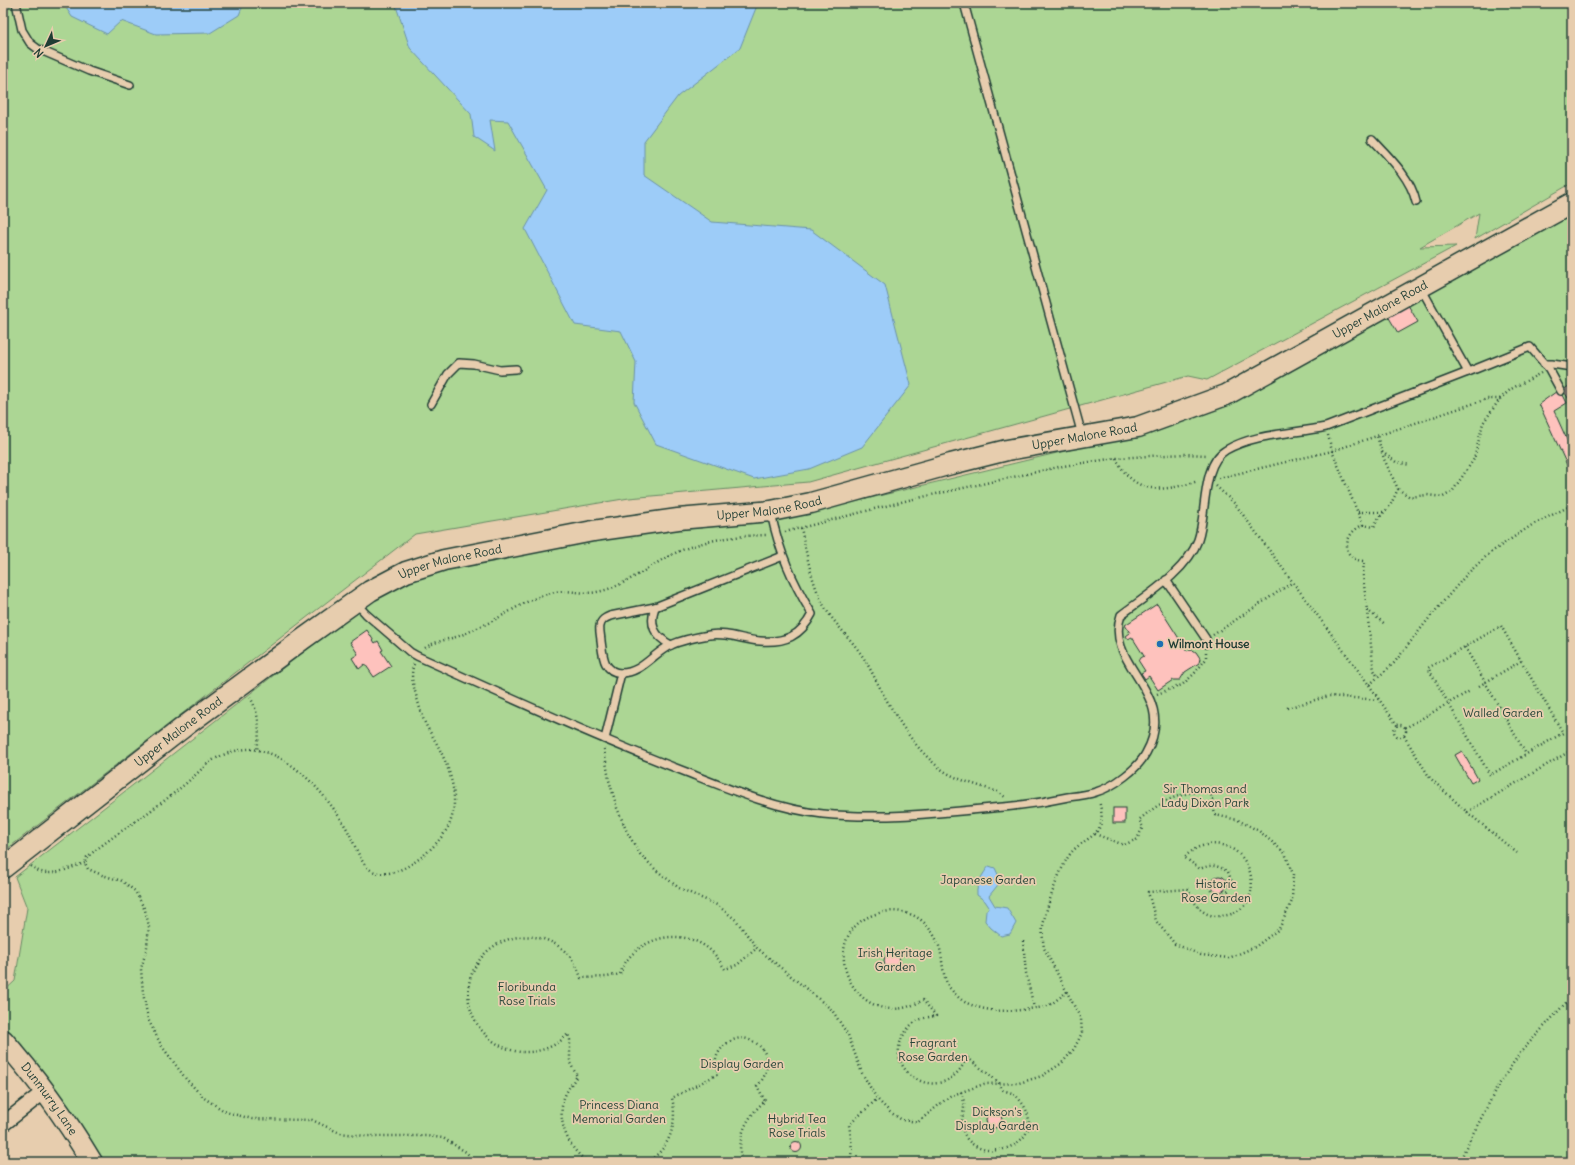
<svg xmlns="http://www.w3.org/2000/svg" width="1575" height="1165" viewBox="0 0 1575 1165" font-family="Delius,sans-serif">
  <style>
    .green { fill: #acd694; stroke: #668a64 }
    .water { fill: #9dccf8; stroke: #6b93aa }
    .building { fill: #fec2bd; stroke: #1f3d34 }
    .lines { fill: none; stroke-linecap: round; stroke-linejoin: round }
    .lane-casing { stroke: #1f3d34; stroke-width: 10 }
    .street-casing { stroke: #1f3d34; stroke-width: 17 }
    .secondary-casing { stroke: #1f3d34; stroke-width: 23 }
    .path { stroke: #1f3d34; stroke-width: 2.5; stroke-dasharray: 1 3; stroke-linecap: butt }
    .lane { stroke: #e7cdae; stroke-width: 7 }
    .street { stroke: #e7cdae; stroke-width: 14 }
    .secondary { stroke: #e7cdae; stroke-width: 20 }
    .poi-dot { fill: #1f6fb2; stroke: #e7cdae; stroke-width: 1.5 }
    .labels { text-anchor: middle; stroke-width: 3.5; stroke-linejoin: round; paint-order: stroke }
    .street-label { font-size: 12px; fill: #1f3d34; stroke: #e7cdae }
    .poi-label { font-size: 12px; font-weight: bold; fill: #1f3d34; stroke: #e7cdae; text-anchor: start }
    .park-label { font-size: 12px; fill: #264539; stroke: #e7cdae }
  </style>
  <rect width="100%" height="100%" fill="#e7cdae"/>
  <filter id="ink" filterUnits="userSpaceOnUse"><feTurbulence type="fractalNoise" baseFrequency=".025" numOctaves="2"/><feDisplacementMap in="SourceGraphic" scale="8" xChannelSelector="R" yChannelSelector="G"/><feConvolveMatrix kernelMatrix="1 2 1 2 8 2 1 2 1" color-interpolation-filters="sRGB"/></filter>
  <g filter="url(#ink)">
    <g class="green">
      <polygon points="3,3 1572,3 1572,183 1475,239 1479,213 1420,247 1456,246 1207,380 1188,376 808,482 629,498 415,534 7,849 3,844"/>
      <polygon points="1572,204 1572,1162 98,1162 32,1060 3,1028 3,992 15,981 27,908 15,877 374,597 410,579 447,568 595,540 676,530 775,521 1086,446 1140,435"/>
    </g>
    <g class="water">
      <polygon points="63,3 244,3 239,15 210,33 156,34 121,21 107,34 72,17"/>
      <polygon points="395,3 758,3 740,48 678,96 644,141 644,175 712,222 811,230 885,285 911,385 862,447 809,469 754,479 656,444 634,402 636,362 621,331 575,325 525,229 547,190 508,121 490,120 495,151 474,137 471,114 410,48"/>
      <path d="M 989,866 L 995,868 L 1001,881 L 989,896 L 995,906 L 1007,908 L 1016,923 L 1010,934 L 1001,936 L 991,928 L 985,921 L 986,911 L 989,907 L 985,901 L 977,895 C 976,884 982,875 989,866 Z"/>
    </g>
    <g class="building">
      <polygon points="1408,305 1418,322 1398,333 1388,316"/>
      <polygon points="1572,384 1572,404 1563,390"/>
      <polygon points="1560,389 1567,403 1554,411 1572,451 1572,476 1539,404"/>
      <polygon points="1157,604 1187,651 1191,649 1196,652 1200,658 1199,663 1185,672 1180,680 1173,680 1158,690 1149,676 1145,679 1141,673 1145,671 1138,660 1144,656 1132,637 1128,639 1126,636 1130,633 1125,625"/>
      <polygon points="367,630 375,643 378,641 383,650 381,651 391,666 374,677 365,664 359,669 352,658 358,654 350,642"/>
      <polygon points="1462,751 1478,779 1471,783 1455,755"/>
      <rect x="1113" y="808" width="12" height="15"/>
      <circle cx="1219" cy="884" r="8"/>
      <circle cx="892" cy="961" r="8"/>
      <circle cx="994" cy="1120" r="8"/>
      <circle cx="796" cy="1147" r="5.5"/>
    </g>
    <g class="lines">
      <g class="lane-casing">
        <g id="lane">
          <polyline points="16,3 22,30 30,43 38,49 89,71 130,85"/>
          <polyline points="964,3 1082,435"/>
          <path d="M 1372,139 C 1389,157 1411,178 1416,202"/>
          <polyline points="1421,288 1468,372 1530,347 1549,369 1561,391"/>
          <polyline points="1544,364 1552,364 1572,367"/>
          <polyline points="431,404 448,374 459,363 474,364 500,370 516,369"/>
          <path d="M 771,513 C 779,551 792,581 812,614 C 801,636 785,643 760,641 C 743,640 728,632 709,635 C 697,637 682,640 671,645 C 653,653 642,673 621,673 C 603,672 603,655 601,641 C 601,637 599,630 600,626 C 601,620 605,618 610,616 L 655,607 L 783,556"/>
          <polyline points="1166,580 1206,639"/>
          <path d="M 356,603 L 366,614 L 410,652 L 417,656 C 506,696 595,737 686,772 C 729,789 776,809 823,814 C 887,820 950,812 1013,806 C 1032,804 1050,801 1068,797 C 1077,796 1087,795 1096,792 C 1113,787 1138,769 1146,753 C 1180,692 1103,666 1121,615 C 1146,596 1187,571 1198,540 C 1207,515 1201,464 1226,450 C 1255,433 1293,434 1326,427 L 1468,372"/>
          <path d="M 655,607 C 649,625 654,636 671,645"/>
          <polyline points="605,739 621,673"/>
        </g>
      </g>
      <g class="street-casing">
        <polyline id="street" points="3,1124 45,1091"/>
      </g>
      <g class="secondary-casing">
        <g id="secondary">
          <path id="s1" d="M 3,868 L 185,726 L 303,639 L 370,591 L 406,572 L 444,560 L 593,531 L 678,519 L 771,511 L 811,503 L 951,464 L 1007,450 L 1138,427 L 1226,395 L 1572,203"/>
          <path id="s2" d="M 3,1040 C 36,1077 66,1119 92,1162"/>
        </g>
      </g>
      <g class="path">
        <path d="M 1328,435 L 1332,451 L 1363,525 C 1343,533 1340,560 1364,561 L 1363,576 L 1373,663 L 1374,670 L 1378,677"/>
        <polyline points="1382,452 1396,462 1410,465"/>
        <path d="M 1116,458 C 1134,496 1163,492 1198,481"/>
        <polyline points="1219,478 1332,451 1487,399 1500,399"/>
        <polyline points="1216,486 1235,504 1369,685 1394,663 1430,617 1467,574 1490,553 1532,525 1572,505"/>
        <polyline points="1398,489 1410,497 1427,495 1443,497 1452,492 1474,459 1483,423 1500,399 1511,389 1541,373"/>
        <polyline points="1358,512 1384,512"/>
        <polyline points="1363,525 1374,527 1377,520 1390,506 1398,489 1384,459 1377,436"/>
        <path d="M 801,528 C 806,551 810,575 820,598 C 829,619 848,635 861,654 C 872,670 879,688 889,704 C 902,727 917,749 937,766 C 954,780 978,785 998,792 L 1005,797"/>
        <polyline points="785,532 909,500 1063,466 1116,458 1184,454 1208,455"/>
        <polyline points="1367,610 1385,624"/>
        <polygon points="1501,626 1563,733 1490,775 1428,668"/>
        <polyline points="1213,635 1293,582"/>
        <polyline points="1465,647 1526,754"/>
        <path d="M 425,648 C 435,641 447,640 459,636 C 467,633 475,629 484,625 C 508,614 527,598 555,592 C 568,589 583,595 597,592 C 623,587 644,570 667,557 C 700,540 730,536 767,535"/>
        <path d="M 414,664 C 410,675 413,684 416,695 C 419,704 421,714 425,723 C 429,731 435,740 439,748 C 450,770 459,796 451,820 C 444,844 393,889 368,868 C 359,861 352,836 345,826 C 326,794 289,751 250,749 C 237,749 220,755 210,762 C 204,766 199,772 193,777 C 187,783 180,788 173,794 C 145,816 115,834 87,857 L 85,863 L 88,869 L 102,875 L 122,881 L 135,891 L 145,910 L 149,926 L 147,947 L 141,969 L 143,993 L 148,1019 L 161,1045 L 186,1079 L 204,1098 L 226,1112 L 252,1119 L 312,1120 L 340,1133 L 365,1136 L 426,1136 L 443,1138 L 466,1152 L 475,1162"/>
        <polyline points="1369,685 1397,725"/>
        <polyline points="1479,686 1521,661"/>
        <polyline points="1157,694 1182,685 1194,674 1206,659 1206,648"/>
        <path d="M 250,697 C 260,715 260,731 257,750"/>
        <polyline points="1287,708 1329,696 1380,700"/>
        <circle cx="1400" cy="731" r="6"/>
        <polyline points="1405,728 1470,691"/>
        <polyline points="1404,736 1430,778 1467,812 1572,750"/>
        <path d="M 604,749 L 609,780 L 617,808 L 627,832 L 640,854 L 656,870 L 679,888 L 717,905 L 736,920 L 757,948 L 832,1010 L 848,1035 L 862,1073 L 877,1099 L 890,1112 L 902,1120 L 918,1122 L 950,1096 L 984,1084 L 1019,1083 L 1042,1076 L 1062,1063 L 1074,1049 L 1082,1033 L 1081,1019 L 1044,948 C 1043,941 1042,934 1043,926 C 1046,908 1058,873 1068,857 C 1083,834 1110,840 1099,801"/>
        <polyline points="1467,812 1517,853"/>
        <path d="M 1095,834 L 1124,845 L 1137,839 L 1143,827 L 1139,820 C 1163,799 1179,794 1210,789 L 1215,815 L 1238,820 L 1259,831 L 1285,853 L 1293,874 L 1292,901 L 1279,929 L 1255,947 L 1229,958 L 1201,955 L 1175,944 L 1156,921 L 1148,892 L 1188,889 C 1194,903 1201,916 1218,916 C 1274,916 1255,828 1199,847 C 1194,849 1188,854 1184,857 L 1200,869 C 1211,864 1218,865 1228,872 L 1232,882 L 1228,891 L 1221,895 L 1212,893 L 1208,885 L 1219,884"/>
        <path d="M 31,866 C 47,881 68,868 85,863"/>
        <polyline points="1023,941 1026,973 1034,1008"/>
        <path d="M 961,1092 C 962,1096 965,1102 964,1107 C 963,1121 958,1124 967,1139 C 988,1165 1046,1143 1024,1106 C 1021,1101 1017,1096 1012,1093 C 1009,1092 1005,1091 1003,1090 C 1001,1088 1000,1084 998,1082 C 988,1073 977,1066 967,1057 C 945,1110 882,1073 903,1036 C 906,1031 910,1025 915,1022 C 921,1018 929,1017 936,1016 L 923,1000 C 855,1040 810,934 876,914 C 888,910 900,910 912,915 C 918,917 924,922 928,927 C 934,934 937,940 940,949 C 943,961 942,976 949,987 C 953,992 961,1001 967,1003 C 988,1013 1012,1012 1035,1008 C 1039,1008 1044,1007 1047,1006 C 1054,1003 1061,996 1067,992"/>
        <path d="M 588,1162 C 569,1150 556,1121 564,1098 C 567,1090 572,1083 577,1076 L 570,1063 L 570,1040 L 568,1034 C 556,1048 533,1055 515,1051 C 498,1047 483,1036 475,1020 C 468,1007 466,991 471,976 C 490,923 565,923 581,978 L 607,977 L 620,974 C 622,970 624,964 627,960 C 649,932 692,928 716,956 C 719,960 722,965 725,969 L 737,965 L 757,948"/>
        <path d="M 647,1162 C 670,1149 678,1123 672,1098 L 718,1074 C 717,1069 715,1064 716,1059 C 719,1046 735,1035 747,1039 C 770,1046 773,1070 757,1086 L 765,1101 C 746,1117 737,1137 741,1162"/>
        <path d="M 850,1162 C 853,1149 851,1138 849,1125 L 877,1099"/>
        <polyline points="1460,1162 1465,1149 1498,1086 1520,1053 1572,996"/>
      </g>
      <use href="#lane" class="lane"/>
      <use href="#street" class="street"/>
      <use href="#secondary" class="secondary"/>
    </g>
  </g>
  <circle class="poi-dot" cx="1160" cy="644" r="4"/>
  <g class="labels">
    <g class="street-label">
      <text dy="4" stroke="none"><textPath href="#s1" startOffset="1518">Upper Malone Road</textPath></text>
      <text dy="4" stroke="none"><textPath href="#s1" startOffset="1194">Upper Malone Road</textPath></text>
      <text dy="4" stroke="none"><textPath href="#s1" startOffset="870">Upper Malone Road</textPath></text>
      <text dy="4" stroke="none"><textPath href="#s1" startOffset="546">Upper Malone Road</textPath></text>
      <text dy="4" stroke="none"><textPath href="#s1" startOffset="222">Upper Malone Road</textPath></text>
      <text dy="4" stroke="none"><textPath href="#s2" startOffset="75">Dunmurry Lane</textPath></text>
    </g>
    <g class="poi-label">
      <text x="1168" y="648">Wilmont House</text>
    </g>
    <g class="park-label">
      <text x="1503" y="717">Walled Garden</text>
      <text x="1205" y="793">Sir Thomas and<tspan x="1205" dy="14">Lady Dixon Park</tspan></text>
      <text x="988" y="884">Japanese Garden</text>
      <text x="1216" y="888">Historic<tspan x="1216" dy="14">Rose Garden</tspan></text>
      <text x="895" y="957">Irish Heritage<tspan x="895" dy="14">Garden</tspan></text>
      <text x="527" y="991">Floribunda<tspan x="527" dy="14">Rose Trials</tspan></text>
      <text x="933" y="1047">Fragrant<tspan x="933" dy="14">Rose Garden</tspan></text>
      <text x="742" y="1068">Display Garden</text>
      <text x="619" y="1109">Princess Diana<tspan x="619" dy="14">Memorial Garden</tspan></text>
      <text x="997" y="1116">Dickson's<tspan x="997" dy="14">Display Garden</tspan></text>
      <text x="797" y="1123">Hybrid Tea<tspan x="797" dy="14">Rose Trials</tspan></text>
    </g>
  </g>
  <rect width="1575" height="1165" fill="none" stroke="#e7cdae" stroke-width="16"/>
  <rect x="8" y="8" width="1559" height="1149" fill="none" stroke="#1f3d34" stroke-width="1.5" filter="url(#ink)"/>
  <g transform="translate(46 46) rotate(226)" stroke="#e7cdae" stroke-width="3" paint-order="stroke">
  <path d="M0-3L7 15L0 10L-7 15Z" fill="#1f3d34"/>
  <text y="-6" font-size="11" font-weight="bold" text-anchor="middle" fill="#1f3d34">N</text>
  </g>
</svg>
